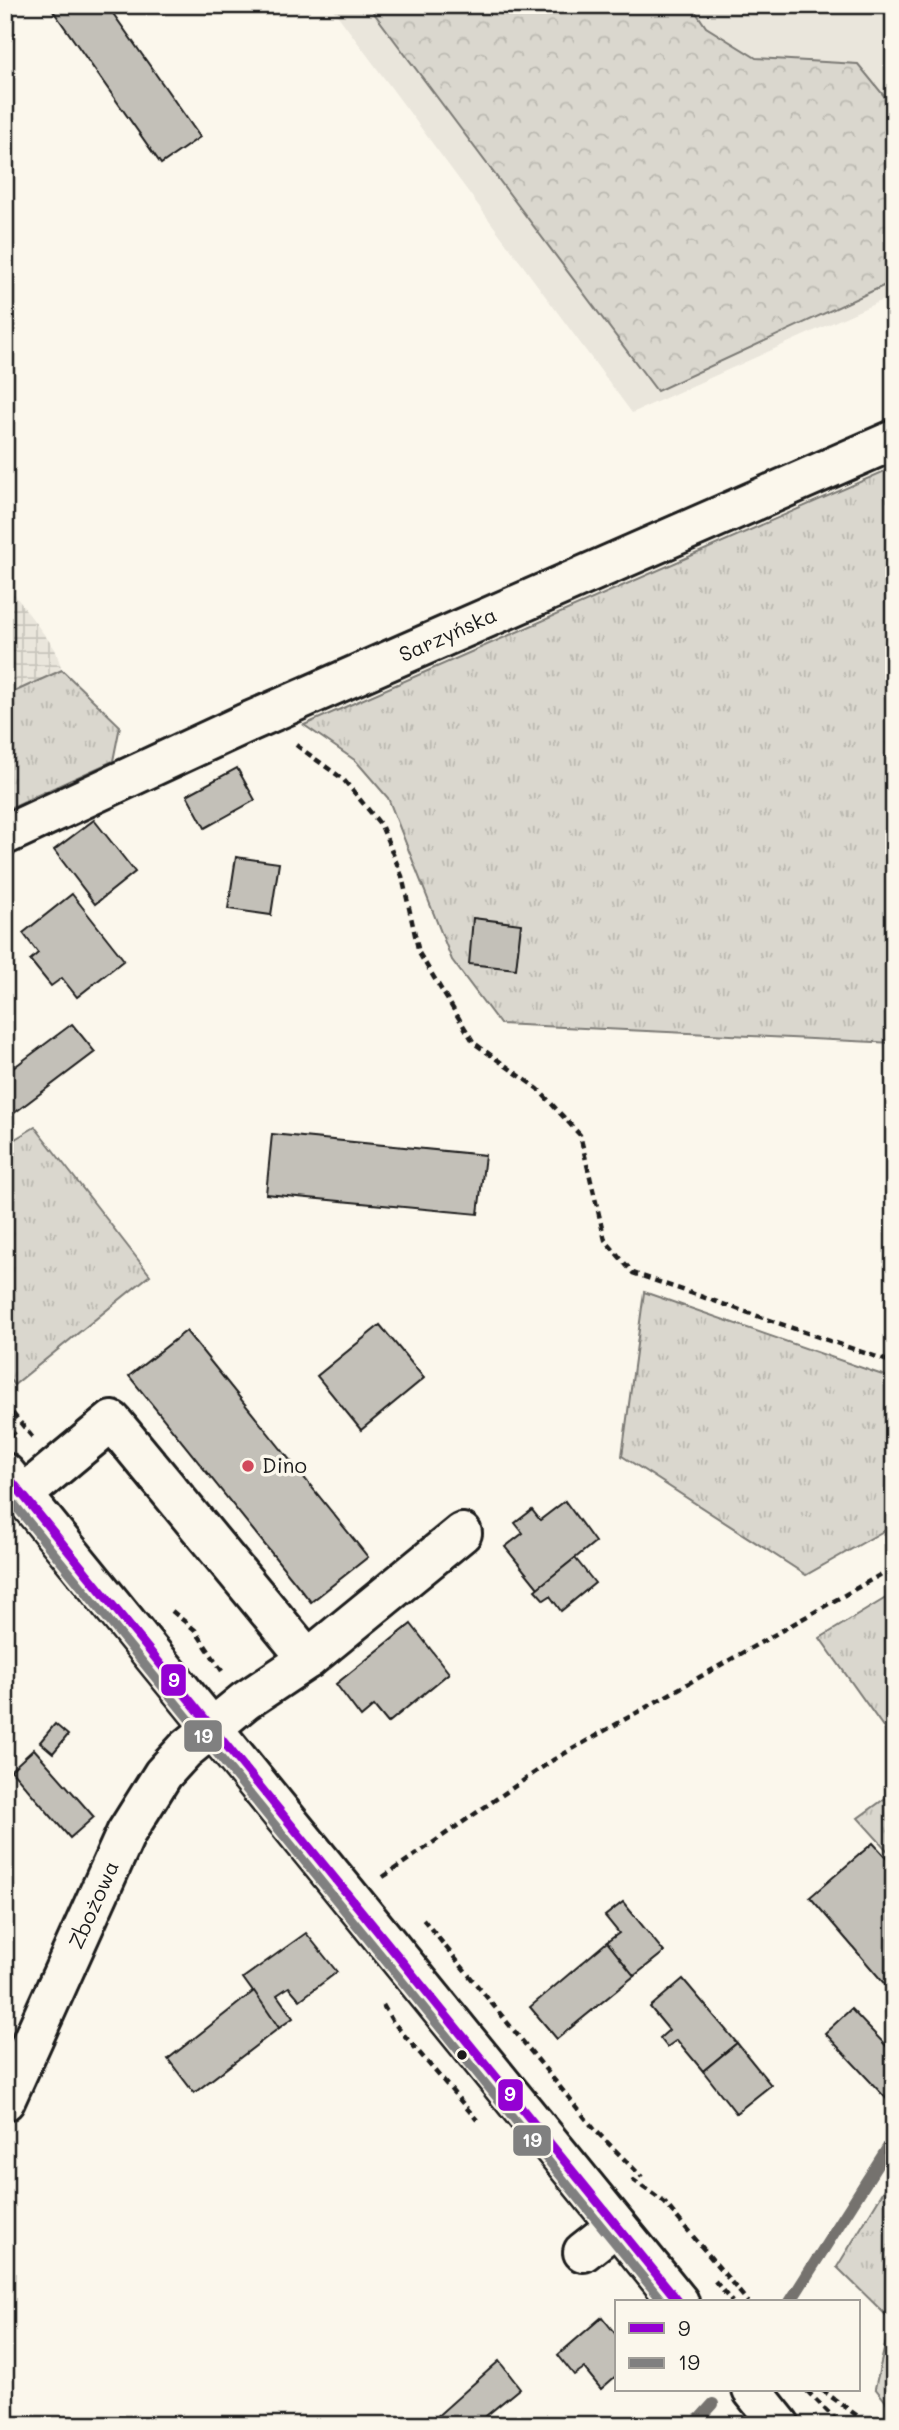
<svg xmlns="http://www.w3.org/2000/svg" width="899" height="2430" viewBox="0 0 899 2430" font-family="Mali,sans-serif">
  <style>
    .built { fill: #eae6dc }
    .industrial { fill: url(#industrial-grid) }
    .grass { fill: url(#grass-tufts); stroke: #7b7a75; stroke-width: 2 }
    .forest { fill: url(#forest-crowns); stroke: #7b7a75; stroke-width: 2 }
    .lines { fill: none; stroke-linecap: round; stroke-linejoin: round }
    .stream { stroke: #74726e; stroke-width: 12 }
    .building { fill: #c3c0b8; stroke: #1c1c1c; stroke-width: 2 }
    .minor-casing { stroke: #1c1c1c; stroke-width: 44 }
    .major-casing { stroke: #1c1c1c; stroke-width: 44 }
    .path { stroke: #1c1c1c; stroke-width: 4.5; stroke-dasharray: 7 5; stroke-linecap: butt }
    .minor { stroke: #fbf7ec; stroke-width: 38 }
    .major { stroke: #fbf7ec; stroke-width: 38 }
    .bus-1-casing { stroke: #fbf7ec; stroke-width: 14 }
    .bus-2-casing { stroke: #fbf7ec; stroke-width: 14 }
    .bus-1 { stroke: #9400d3; stroke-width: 9 }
    .bus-2 { stroke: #808080; stroke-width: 9 }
    .poi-dot { fill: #d1495b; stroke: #fbf7ec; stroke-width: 2.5 }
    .bus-dot { fill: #1c1c1c; stroke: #fbf7ec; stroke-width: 2.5 }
    .labels { text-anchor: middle; stroke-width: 7; stroke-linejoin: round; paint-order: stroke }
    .street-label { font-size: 21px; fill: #1c1c1c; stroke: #fbf7ec }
    .poi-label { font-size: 21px; fill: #1c1c1c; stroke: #fbf7ec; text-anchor: start }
    .line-badge { stroke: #fbf7ec; stroke-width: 2.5 }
    .badge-label { font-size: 19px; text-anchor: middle; font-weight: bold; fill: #fff }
  </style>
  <defs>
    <pattern id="industrial-grid" width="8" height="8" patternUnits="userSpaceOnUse" patternTransform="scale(1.75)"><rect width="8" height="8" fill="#eae6dc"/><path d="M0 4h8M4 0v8" fill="none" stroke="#c8c5bc"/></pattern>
    <pattern id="grass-tufts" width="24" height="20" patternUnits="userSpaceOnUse" patternTransform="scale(1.75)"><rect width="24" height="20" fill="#dad7ce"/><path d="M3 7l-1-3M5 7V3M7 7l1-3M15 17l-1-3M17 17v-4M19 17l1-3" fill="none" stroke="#bab8b0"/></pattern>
    <pattern id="forest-crowns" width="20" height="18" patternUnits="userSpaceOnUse" patternTransform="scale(1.75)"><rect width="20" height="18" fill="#dad7ce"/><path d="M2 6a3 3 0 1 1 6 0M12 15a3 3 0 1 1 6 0" fill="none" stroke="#bab8b0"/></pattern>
  </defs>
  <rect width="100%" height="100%" fill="#fbf7ec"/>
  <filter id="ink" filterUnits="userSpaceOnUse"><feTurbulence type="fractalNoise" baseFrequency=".0143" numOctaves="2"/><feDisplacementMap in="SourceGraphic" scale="14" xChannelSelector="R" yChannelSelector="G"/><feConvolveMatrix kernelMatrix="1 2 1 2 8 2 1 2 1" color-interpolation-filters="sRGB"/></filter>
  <g filter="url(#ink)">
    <polygon class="built" points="330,5 894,5 894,295 632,413"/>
    <polygon class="industrial" points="5,582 55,649 62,670 5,696"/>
    <g class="grass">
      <polygon points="894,467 894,1043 500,1024 452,960 388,798 356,761 304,725"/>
      <polygon points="62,670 120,726 113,761 5,810 5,696"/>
      <polygon points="35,1127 150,1275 14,1385 5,1374 5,1145"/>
      <polygon points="644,1292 894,1379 894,1525 806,1575 622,1456"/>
      <polygon points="894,1593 894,1742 820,1638"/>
      <polygon points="894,1792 894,1858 858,1818"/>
      <polygon points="894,2174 894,2412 875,2388 891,2320 837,2267"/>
    </g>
    <polygon class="forest" points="368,5 691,5 706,27 756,58 858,64 894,108 894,281 657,391"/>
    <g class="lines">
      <g class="stream">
        <polyline points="790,2302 894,2138"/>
        <polyline points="694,2425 713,2404"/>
      </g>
    </g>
    <g class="building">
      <polygon points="49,5 107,5 200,137 161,164"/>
      <polygon points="237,768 255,800 205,828 187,795"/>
      <polygon points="94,820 135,872 95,904 54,850"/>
      <polygon points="236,857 279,863 271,915 228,909"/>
      <polygon points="72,894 124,960 77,997 62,978 51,986 30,960 38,953 23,933"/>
      <polygon points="473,918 521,924 516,969 469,964"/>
      <polygon points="72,1024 95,1052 5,1120 5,1074"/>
      <polygon points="272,1134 485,1155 478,1214 266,1194"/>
      <polygon points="380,1325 424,1378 361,1430 317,1376"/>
      <polygon points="186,1331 368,1557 311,1602 129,1376"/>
      <polygon points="565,1501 595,1542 538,1588 505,1547 523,1533 515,1523 532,1510 540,1520"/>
      <polygon points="575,1558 595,1583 561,1611 550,1596 544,1600 535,1590"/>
      <polygon points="411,1624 449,1673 388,1723 374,1706 361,1717 336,1684"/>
      <polygon points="55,1724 68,1735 53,1753 40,1742"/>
      <polygon points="34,1749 94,1817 70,1838 11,1770"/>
      <polygon points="873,1843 894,1866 894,1995 810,1897"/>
      <polygon points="623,1902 664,1952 634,1976 607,1942 619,1933 605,1916"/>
      <polygon points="306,1933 337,1972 300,2000 289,1987 277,1995 293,2018 279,2028 243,1978"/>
      <polygon points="607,1942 634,1976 557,2039 530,2007"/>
      <polygon points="683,1979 737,2043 703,2071 677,2040 667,2047 660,2038 669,2030 650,2007"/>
      <polygon points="254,1991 279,2028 194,2093 168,2059"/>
      <polygon points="851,2009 894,2054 894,2107 825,2033"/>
      <polygon points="737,2043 771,2085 736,2113 703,2071"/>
      <polygon points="602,2317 617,2336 617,2375 601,2389 584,2368 574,2375 558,2355"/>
      <polygon points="499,2361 520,2388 475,2425 439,2425 434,2419"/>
    </g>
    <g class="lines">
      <g class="minor-casing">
        <g id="minor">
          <polyline points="5,835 244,724 894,440"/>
          <polyline points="23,1495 112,1421 308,1659"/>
          <polyline points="5,2101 126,1833 163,1774 185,1750 245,1701 308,1659 462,1533"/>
          <polyline points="583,2252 616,2226"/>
        </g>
      </g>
      <g class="major-casing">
        <g id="major">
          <polyline points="5,1473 679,2302"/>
          <polyline points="752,2390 780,2425"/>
        </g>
      </g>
      <g class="path">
        <polyline points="296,745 343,779 381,825 402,876 419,953 474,1043 538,1089 580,1135 605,1240 633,1273 894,1363"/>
        <polyline points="5,1404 33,1438"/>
        <polyline points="5,1423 15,1435"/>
        <polyline points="172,1611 195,1630 222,1671"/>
        <polyline points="383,1877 553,1760 894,1567"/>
        <polyline points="423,1919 595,2130 642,2177"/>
        <polyline points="383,2005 393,2022 477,2120"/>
        <polyline points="632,2179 665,2203 748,2302"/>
        <polyline points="715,2281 732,2302"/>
        <polyline points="822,2390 870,2425"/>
        <polyline points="807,2391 841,2425"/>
      </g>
      <use href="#minor" class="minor"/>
      <use href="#major" class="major"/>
      <g class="bus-1-casing">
        <polyline id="bus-1" points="5,1473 679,2302"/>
      </g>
      <g class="bus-2-casing">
        <polyline id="bus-2" points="5,1493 663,2302"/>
      </g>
      <use href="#bus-1" class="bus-1"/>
      <use href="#bus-2" class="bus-2"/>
    </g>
  </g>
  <circle class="poi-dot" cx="248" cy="1466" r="7"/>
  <circle class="bus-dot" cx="462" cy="2055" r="6"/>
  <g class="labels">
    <g class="street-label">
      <text transform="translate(448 635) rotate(-24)" y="7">Sarzyńska</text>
      <text transform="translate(94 1905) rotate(-66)" y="7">Zbożowa</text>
    </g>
    <g class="poi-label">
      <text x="262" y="1473">Dino</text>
    </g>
  </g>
  <g class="line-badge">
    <rect x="160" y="1663" width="27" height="34" rx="7" fill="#9400d3"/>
    <rect x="183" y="1719" width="40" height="34" rx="7" fill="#808080"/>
    <rect x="497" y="2078" width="27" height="34" rx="7" fill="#9400d3"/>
    <rect x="512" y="2124" width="40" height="33" rx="7" fill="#808080"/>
  </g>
  <g class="badge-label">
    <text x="174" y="1687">9</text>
    <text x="203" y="1743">19</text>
    <text x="510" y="2101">9</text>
    <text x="532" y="2147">19</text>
  </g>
  <rect width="899" height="2430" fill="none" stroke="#fbf7ec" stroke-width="28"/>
  <rect x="14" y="14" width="871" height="2402" fill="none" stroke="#1c1c1c" stroke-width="2.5" filter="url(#ink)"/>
  <rect x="615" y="2300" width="245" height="91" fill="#fbf7ec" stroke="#a29f99" stroke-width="2"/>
  <rect x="629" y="2323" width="35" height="10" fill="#9400d3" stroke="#a29f99" stroke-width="2"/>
  <text x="678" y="2336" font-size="21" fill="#1c1c1c">9</text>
  <rect x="629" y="2358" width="35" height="10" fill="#808080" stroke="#a29f99" stroke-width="2"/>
  <text x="678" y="2370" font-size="21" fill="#1c1c1c">19</text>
</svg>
